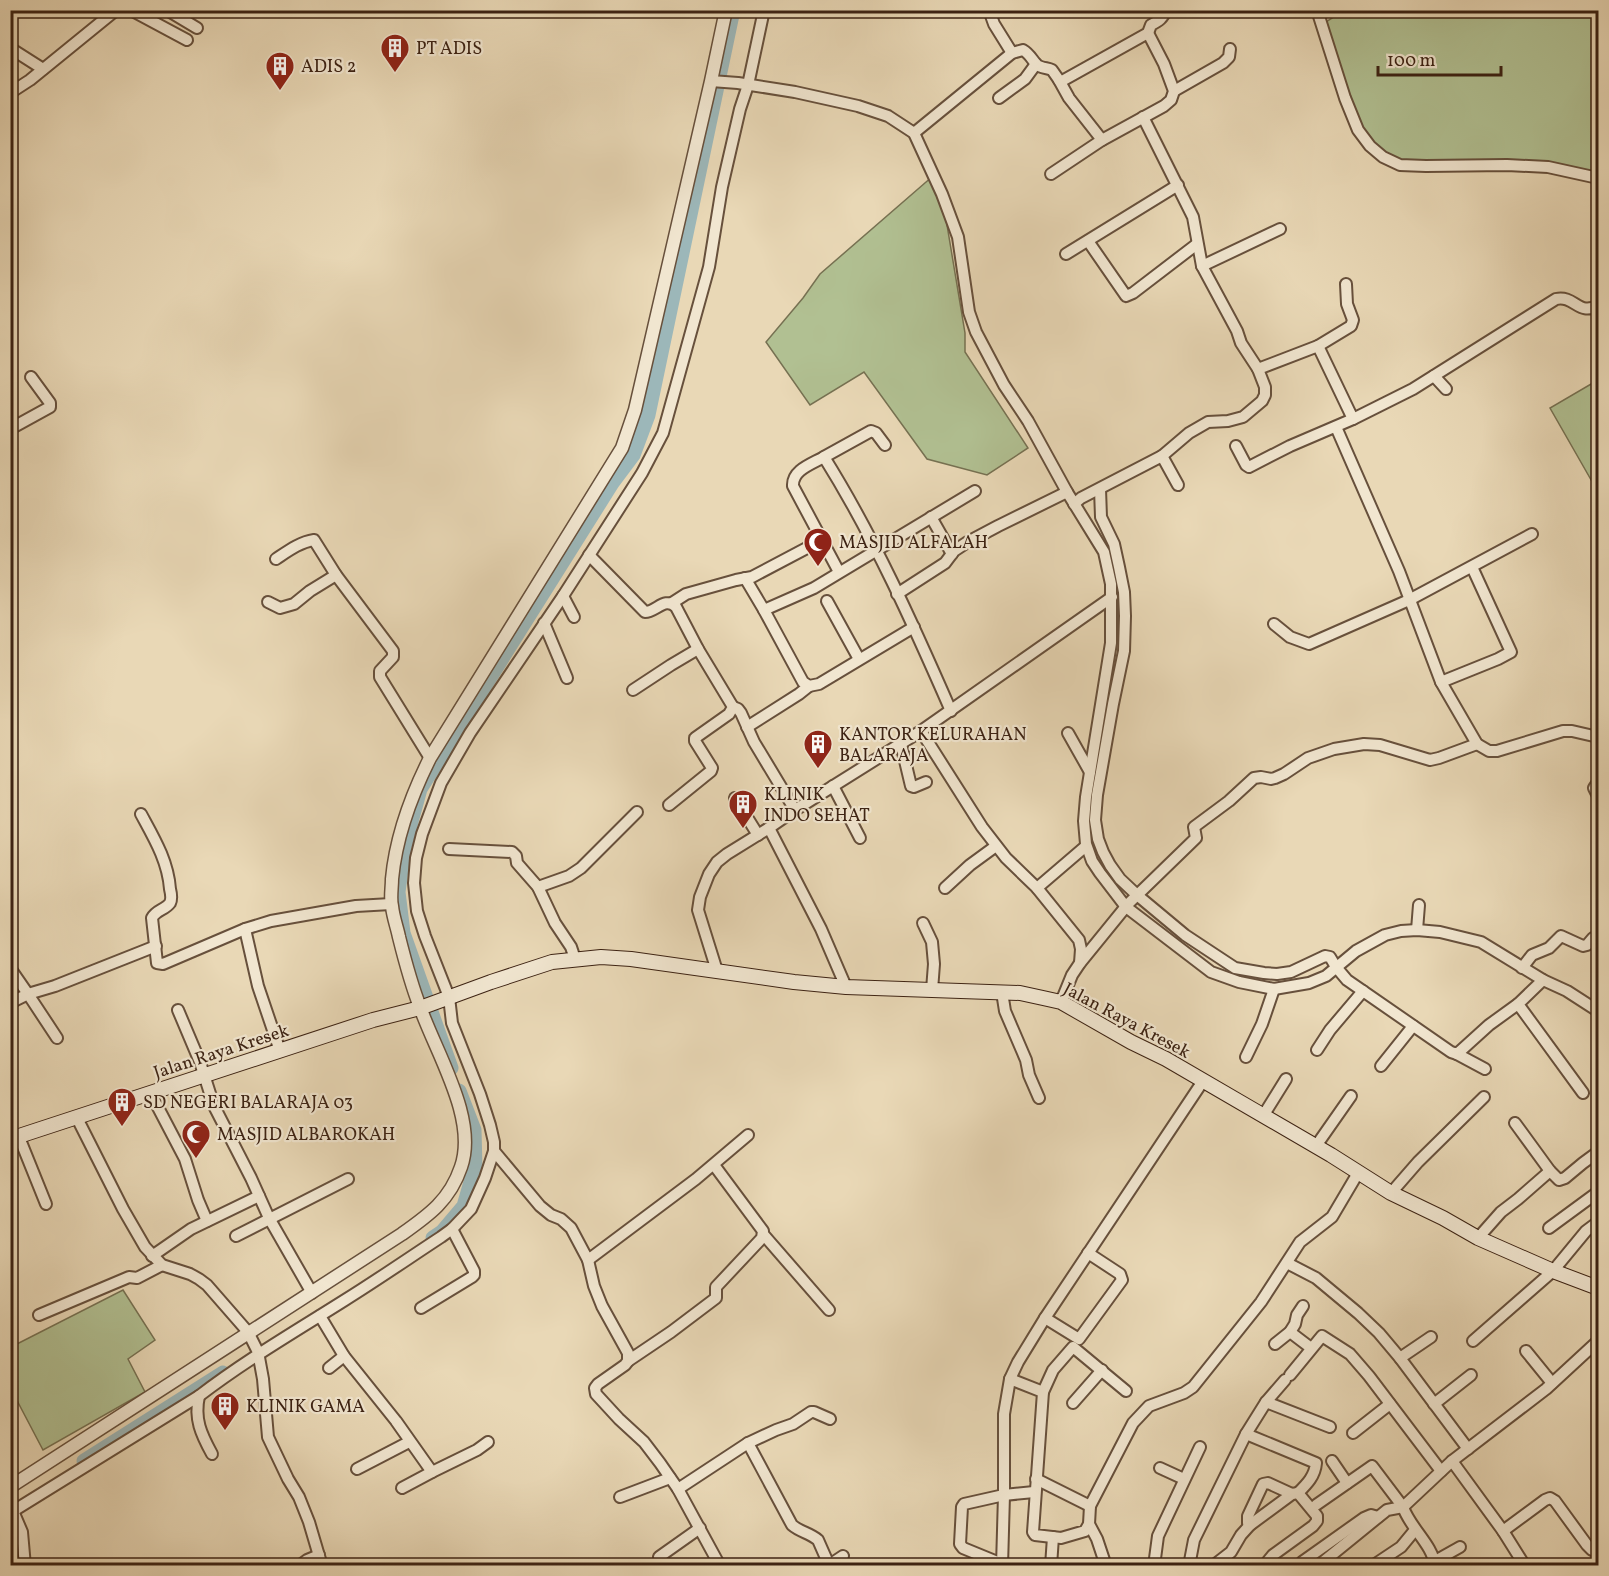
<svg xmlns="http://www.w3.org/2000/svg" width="1609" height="1576" viewBox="0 0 1609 1576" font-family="Vollkorn,serif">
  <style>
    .green { fill: #b1c092; stroke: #767152; stroke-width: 1.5 }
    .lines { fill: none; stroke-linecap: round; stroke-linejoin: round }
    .river { stroke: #9cb7b9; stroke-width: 15 }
    .minor-casing { stroke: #67503c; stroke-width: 14 }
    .tertiary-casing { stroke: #67503c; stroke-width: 15 }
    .secondary-casing { stroke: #3c2213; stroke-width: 16 }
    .minor { stroke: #f1e6d0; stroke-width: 10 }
    .tertiary { stroke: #f1e6d0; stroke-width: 12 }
    .secondary { stroke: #f1e6d0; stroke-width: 14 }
    .labels { text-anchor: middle; stroke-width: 4.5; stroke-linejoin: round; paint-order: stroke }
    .poi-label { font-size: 18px; fill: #3c2213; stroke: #f1e6d0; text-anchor: start }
    .street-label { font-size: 18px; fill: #3c2213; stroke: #f1e6d0 }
  </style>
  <rect width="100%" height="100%" fill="#e9d8b6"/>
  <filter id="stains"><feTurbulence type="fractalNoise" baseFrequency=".00333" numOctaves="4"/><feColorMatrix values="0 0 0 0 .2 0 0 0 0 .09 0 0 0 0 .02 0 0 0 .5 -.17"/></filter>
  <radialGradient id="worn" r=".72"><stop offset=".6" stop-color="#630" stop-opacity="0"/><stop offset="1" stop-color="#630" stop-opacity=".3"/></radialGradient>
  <g class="green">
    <polygon points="1343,11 1598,11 1598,180 1508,164 1416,169 1378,153 1352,116 1321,25"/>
    <polygon points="933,176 945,213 965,333 965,352 1028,448 987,475 927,459 864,372 810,405 766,342 803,298 820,274"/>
    <polygon points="1598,380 1598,379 1598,492 1550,408"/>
    <polygon points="123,1290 155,1340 128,1359 145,1392 43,1450 11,1389 11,1347"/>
  </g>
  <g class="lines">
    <g class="river">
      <polyline points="451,1068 403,933 398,892 404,847 420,789 612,483 633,455 648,415 733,10"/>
      <polyline points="433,1238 442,1232 464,1206 475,1168 474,1130 459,1091"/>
      <polyline points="84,1461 223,1373"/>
    </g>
    <g class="minor-casing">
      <g id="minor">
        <polyline points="131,10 187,40"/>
        <polyline points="167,10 197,28"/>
        <polyline points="989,10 994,24 1012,53"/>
        <polyline points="1317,10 1345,98 1358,130 1370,146 1383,157 1400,165 1426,166 1507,165 1548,167 1598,178"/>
        <polyline points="10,48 43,69"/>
        <polyline points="1059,80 1069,98 1102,140"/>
        <polyline points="711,81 738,83 795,92 858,106 888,116 914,133 942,194 958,237 969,312 976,332 1004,385 1028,421 1067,492 1104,552 1111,584 1111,643 1086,797 1084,821 1086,844 1092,861 1100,873 1126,907 1211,972 1239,982 1274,989 1309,983 1326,976 1356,951 1385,935 1401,931 1417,930 1440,932 1481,942 1543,980 1567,991 1598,1011"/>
        <polyline points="1174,91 1223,63 1229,57 1230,49"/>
        <polyline points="10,93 30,80 116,10"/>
        <polyline points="999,98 1025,79 1036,64"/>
        <polyline points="1143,117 1193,217 1202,266 1237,331 1241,343 1258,369"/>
        <path d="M 914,133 L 1012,53 L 1023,50 C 1030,54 1032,60 1037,65 C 1041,68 1048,68 1052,70 L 1059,80 L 1062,81 L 1148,33 L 1151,25 C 1159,21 1163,18 1166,10"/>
        <polyline points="1051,174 1102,140 1164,106 1171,100 1174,91 1164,64 1148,33"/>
        <polyline points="1088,241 1126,296 1133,293 1197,244"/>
        <polyline points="1066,254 1178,185"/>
        <polyline points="1202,266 1280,229"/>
        <polyline points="1318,346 1351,326 1353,320 1347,304 1346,284"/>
        <polyline points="1434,376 1446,389"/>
        <polyline points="1336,427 1399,571 1441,682 1477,744 1489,751 1497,751 1563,731 1572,731 1598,737"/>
        <polyline points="10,429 50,407 50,403 31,377"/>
        <path d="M 885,445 L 876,433 L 871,431 L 824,457 C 874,537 913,624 951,711"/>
        <polyline points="1236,446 1246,465 1249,467 1290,446 1353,419"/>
        <polyline points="1162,456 1178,485"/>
        <path d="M 824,457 C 812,464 792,470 793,486 L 839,572"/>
        <polyline points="1100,489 1101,517 1114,544 1119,567 1124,592 1125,616 1124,651 1113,704 1097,795 1095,820 1098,839 1103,852 1110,865 1120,879 1137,895 1185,935 1235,968 1264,973 1277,974 1291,972 1325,956 1330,957 1336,967 1347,980 1451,1052 1457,1054 1489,1025 1518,1004"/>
        <path d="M 1074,504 L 1081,498 L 1162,456 L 1189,433 L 1208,422 L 1228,421 L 1243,417 L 1262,401 L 1265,395 L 1265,387 L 1258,369 L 1318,346 L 1353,419 L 1413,389 L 1556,299 C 1575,295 1579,317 1598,305"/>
        <polyline points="931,517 952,554"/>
        <path d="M 589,555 L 645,612 C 656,612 665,596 676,607 L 698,649 L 733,707 L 729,714 L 695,738 L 695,741 L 712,768 L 711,771 L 669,805"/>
        <path d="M 276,559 C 288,551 300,542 314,540 L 336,575 L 393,651 L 393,657 L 380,671 L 380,677 L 430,758"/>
        <polyline points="745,578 764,610"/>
        <polyline points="897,594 945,563 954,551 966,543 998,526 1067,492"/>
        <polyline points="563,596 574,617"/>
        <polyline points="827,601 859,659"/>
        <polyline points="268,602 280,608 294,604 310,591 336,575"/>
        <polyline points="672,603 686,594 736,580 752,577 822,540"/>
        <polyline points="544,623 567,678"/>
        <polyline points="1274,624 1290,637 1309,644 1409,600 1532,534"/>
        <polyline points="914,627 819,684 809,686 803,682 764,610 814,588 975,491"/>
        <polyline points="1441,682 1498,659 1511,652 1472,567"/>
        <polyline points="633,690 671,665 698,649"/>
        <polyline points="733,707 738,709 741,713 754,742 795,810"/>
        <polyline points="747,727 799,694 809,686"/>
        <polyline points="921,731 982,827 1006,858 1037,888 1079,940 1081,949 1080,963"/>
        <polyline points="1068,733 1090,772"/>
        <polyline points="901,744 911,786 914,787 926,782"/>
        <polyline points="1598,782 1594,788 1598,796"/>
        <polyline points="833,786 860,838"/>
        <polyline points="735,798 758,835"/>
        <path d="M 141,814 C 154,838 168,861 170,889 C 171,893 172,899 170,903 C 165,910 156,910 152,918 L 157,963 L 163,964 L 245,929 L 271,921 L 356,906 L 391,904"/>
        <polyline points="769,828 821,929 846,987"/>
        <polyline points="449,849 512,852 516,856 517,863 538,887 555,923 571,947 575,959"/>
        <polyline points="538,887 569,876 581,868 637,812"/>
        <polyline points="945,888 970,865 996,846"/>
        <polyline points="1037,888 1086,846"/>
        <polyline points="923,923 932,942 934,964 932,990"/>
        <polyline points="245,929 258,986 280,1051"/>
        <polyline points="1417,930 1419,905"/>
        <polyline points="10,968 28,994 55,986 156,946"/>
        <polyline points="1522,968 1532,955 1549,948 1561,936 1583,946 1587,945 1593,938"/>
        <polyline points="717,971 698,910 700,897 709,874 717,862 727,854 769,828 795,810 921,731 1112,597"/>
        <polyline points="1543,980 1518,1004 1583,1093"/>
        <polyline points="1002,992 1005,1011 1026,1060 1029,1075 1039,1098"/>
        <polyline points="1061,1002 1072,975 1080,963 1128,904 1196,838 1194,827 1229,801 1254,778 1261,777 1271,779 1275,778 1284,774 1308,758 1334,749 1364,744 1380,745 1430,760 1439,758 1477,744"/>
        <polyline points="10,1003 28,994 57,1038"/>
        <polyline points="178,1010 200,1062 214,1106 251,1178 269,1218 312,1293"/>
        <polyline points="1317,1050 1330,1030 1363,991"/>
        <polyline points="1457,1054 1485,1069"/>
        <polyline points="1246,1057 1262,1024 1274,989"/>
        <polyline points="1381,1066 1413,1026"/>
        <polyline points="151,1094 185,1159 198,1200 207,1221"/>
        <polyline points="1263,1116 1286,1079"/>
        <polyline points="77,1118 123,1209 145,1247 162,1265 190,1274 199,1279 207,1285 248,1332 258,1352 263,1379 268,1437 288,1479 299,1497 309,1522 322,1566"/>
        <polyline points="1515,1123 1550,1171 1559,1180 1565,1178 1583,1163 1598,1152"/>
        <polyline points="19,1137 46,1204"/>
        <polyline points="1316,1146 1351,1096"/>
        <polyline points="494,1151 540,1206 551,1215 561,1219 571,1228 588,1260 696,1179 748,1135"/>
        <polyline points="1391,1193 1418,1162 1484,1097"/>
        <polyline points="1549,1228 1598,1192"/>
        <polyline points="763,1234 829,1310"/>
        <polyline points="236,1236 348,1179"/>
        <polyline points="1478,1238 1501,1212 1518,1199 1550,1171"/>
        <polyline points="152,1256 191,1229 259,1196"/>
        <polyline points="588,1260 594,1286 602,1306 628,1353 628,1361 625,1365 598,1384 595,1388 596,1394 619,1419 644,1442 660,1463 678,1489 720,1566"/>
        <polyline points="1287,1263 1316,1278 1358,1313 1379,1333 1400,1358 1468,1449"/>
        <polyline points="421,1308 472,1277 474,1275 474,1271 452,1229"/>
        <polyline points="39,1315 129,1277 137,1278 162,1265"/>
        <polyline points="320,1316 344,1356 396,1421 432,1472 402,1488"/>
        <polyline points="1045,1318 1079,1339 1122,1280 1120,1274 1088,1253"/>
        <polyline points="1290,1332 1311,1348"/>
        <polyline points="1473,1341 1553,1271 1586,1231 1598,1222"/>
        <polyline points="1275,1344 1290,1332 1295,1324 1297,1315 1303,1306"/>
        <polyline points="1526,1351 1552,1383"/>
        <polyline points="1400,1358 1431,1337"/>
        <polyline points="628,1361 671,1332 716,1298 716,1287 762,1238 763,1231 714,1165"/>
        <polyline points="329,1368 344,1356"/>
        <polyline points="1290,1375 1322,1336 1350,1354 1369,1376 1441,1471"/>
        <polyline points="1010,1379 1043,1392 1033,1532 1035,1535 1061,1538 1085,1531 1089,1524 1090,1506 1133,1423 1149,1406 1184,1393 1193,1387 1261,1302 1300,1242 1332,1217 1358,1173"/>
        <polyline points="1043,1392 1053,1370 1073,1347 1126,1391"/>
        <path d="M 199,1396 C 194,1419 201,1434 212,1454"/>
        <polyline points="1266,1402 1330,1427"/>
        <polyline points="1073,1403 1102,1370"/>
        <polyline points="1434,1404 1471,1375"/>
        <polyline points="1353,1433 1390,1404"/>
        <path d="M 1246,1434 L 1316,1463 C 1315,1476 1307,1484 1298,1493"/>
        <path d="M 748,1443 L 792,1525 C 800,1532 810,1533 818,1540 L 829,1565"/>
        <polyline points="1332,1461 1347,1483"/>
        <polyline points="1452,1461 1503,1531 1525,1566"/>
        <polyline points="1160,1468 1184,1479"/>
        <polyline points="357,1469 409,1442"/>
        <polyline points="432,1472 477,1450 488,1442"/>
        <polyline points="1036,1479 1090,1506"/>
        <polyline points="678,1489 748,1443 776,1430 793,1424 811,1412 814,1412 830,1419"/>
        <polyline points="620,1497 670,1478"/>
        <polyline points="1316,1505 1372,1466 1403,1507"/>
        <polyline points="13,1511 22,1532 25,1566"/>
        <path d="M 10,1513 L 199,1396 C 246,1360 296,1331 345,1300 C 377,1280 409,1258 441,1237 L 452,1229 L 471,1209 L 485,1178 L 494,1151 L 494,1142 L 490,1125 L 480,1094 L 452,1023 L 449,997 L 425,936 L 417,911 L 414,883 L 416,858 L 422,834 L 441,783 L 470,733 L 563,596 L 642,473 L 663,433 L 709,267 L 722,187 L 740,109 L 748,85 L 764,10"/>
        <polyline points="1089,1524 1097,1539 1106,1566"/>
        <polyline points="1250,1525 1248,1523 1248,1516 1263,1484 1268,1483 1292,1494"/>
        <polyline points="1503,1531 1545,1500 1550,1498 1555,1501 1587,1545 1592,1550 1598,1550"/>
        <polyline points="659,1557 700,1528"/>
        <polyline points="1435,1561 1460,1547"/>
        <polyline points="1002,1564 963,1548 960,1544 962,1507 964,1504 1004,1495 1034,1492"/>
        <polyline points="1374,1565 1401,1547 1415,1530"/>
        <polyline points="299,1566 307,1560 319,1555"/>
        <polyline points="417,1566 419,1565"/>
        <polyline points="828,1566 843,1556"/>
        <polyline points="1002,1566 1004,1495 1004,1414 1010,1379 1018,1362 1045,1318 1203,1081"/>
        <polyline points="1051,1566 1053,1537"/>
        <polyline points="1154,1566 1158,1536 1200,1447"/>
        <polyline points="1189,1566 1194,1540 1246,1434 1266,1402 1285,1380"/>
        <polyline points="1213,1566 1231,1552 1241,1535 1250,1525 1292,1494 1298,1493 1317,1516 1317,1521 1313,1526 1273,1555 1264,1566"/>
        <polyline points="1300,1566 1302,1562 1364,1518 1371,1515 1378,1517"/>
        <polyline points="1318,1566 1387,1510 1403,1507"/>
        <path d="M 1435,1566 C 1433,1545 1410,1528 1403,1507 L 1452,1461 L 1546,1389 L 1598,1341"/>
      </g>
    </g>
    <g class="tertiary-casing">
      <path id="tertiary" d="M 10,1487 L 402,1234 C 429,1215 450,1200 461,1167 C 478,1119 436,1053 420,1007 C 411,984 405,961 399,937 C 397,927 393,917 392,906 C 390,898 392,888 392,879 C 396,836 411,796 430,758 L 622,448 L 635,410 L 711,81 L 726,10"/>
    </g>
    <g class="secondary-casing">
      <polyline id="secondary" points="10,1139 373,1020 420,1008 491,982 552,962 601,957 631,959 794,982 846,987 1020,993 1043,998 1061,1002 1131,1042 1166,1059 1331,1155 1391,1193 1443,1218 1478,1238 1553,1271 1598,1288"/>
    </g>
    <use href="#minor" class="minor"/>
    <use href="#tertiary" class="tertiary"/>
    <use href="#secondary" class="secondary"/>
  </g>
  <defs>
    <g id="building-pin" transform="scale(1.5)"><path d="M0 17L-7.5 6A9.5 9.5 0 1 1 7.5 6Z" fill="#8f2418" stroke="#f1e6d0"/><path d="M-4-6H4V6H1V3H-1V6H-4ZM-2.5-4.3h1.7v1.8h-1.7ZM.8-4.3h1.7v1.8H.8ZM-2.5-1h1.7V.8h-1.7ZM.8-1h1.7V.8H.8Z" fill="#fff"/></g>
    <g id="mosque-pin" transform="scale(1.5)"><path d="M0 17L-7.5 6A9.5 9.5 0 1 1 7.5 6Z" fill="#8f2418" stroke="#f1e6d0"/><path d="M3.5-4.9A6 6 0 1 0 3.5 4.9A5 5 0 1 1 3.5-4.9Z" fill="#fff"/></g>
  </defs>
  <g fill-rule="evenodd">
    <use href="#building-pin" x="395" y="48"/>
    <use href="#building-pin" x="280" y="66"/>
    <use href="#mosque-pin" x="818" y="542"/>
    <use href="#building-pin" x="818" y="744"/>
    <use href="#building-pin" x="743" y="804"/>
    <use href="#building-pin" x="122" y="1102"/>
    <use href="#mosque-pin" x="196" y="1134"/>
    <use href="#building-pin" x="225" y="1406"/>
  </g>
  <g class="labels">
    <g class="poi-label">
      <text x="416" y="54">PT ADIS</text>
      <text x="301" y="72">ADIS 2</text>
      <text x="839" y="548">MASJID ALFALAH</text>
      <text x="839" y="740">KANTOR KELURAHAN<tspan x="839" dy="21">BALARAJA</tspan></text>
      <text x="764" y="800">KLINIK<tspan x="764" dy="21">INDO SEHAT</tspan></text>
      <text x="143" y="1108">SD NEGERI BALARAJA 03</text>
      <text x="217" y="1140">MASJID ALBAROKAH</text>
      <text x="246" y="1412">KLINIK GAMA</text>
    </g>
    <g class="street-label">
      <text transform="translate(1127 1020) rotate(28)" y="6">Jalan Raya Kresek</text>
      <text transform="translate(221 1051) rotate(-18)" y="6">Jalan Raya Kresek</text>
    </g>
  </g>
  <rect width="1609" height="1576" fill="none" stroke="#e9d8b6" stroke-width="36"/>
  <rect x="12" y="12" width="1585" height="1552" fill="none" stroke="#3c2213" stroke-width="3"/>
  <rect x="18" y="18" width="1573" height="1540" fill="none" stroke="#3c2213" stroke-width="1.5"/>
  <path d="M1378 66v9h123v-9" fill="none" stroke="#3c2213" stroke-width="3"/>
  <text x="1387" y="66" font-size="18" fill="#3c2213" stroke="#f1e6d0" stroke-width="4.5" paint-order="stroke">100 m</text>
  <rect width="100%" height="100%" filter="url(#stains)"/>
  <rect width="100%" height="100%" fill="url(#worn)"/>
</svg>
